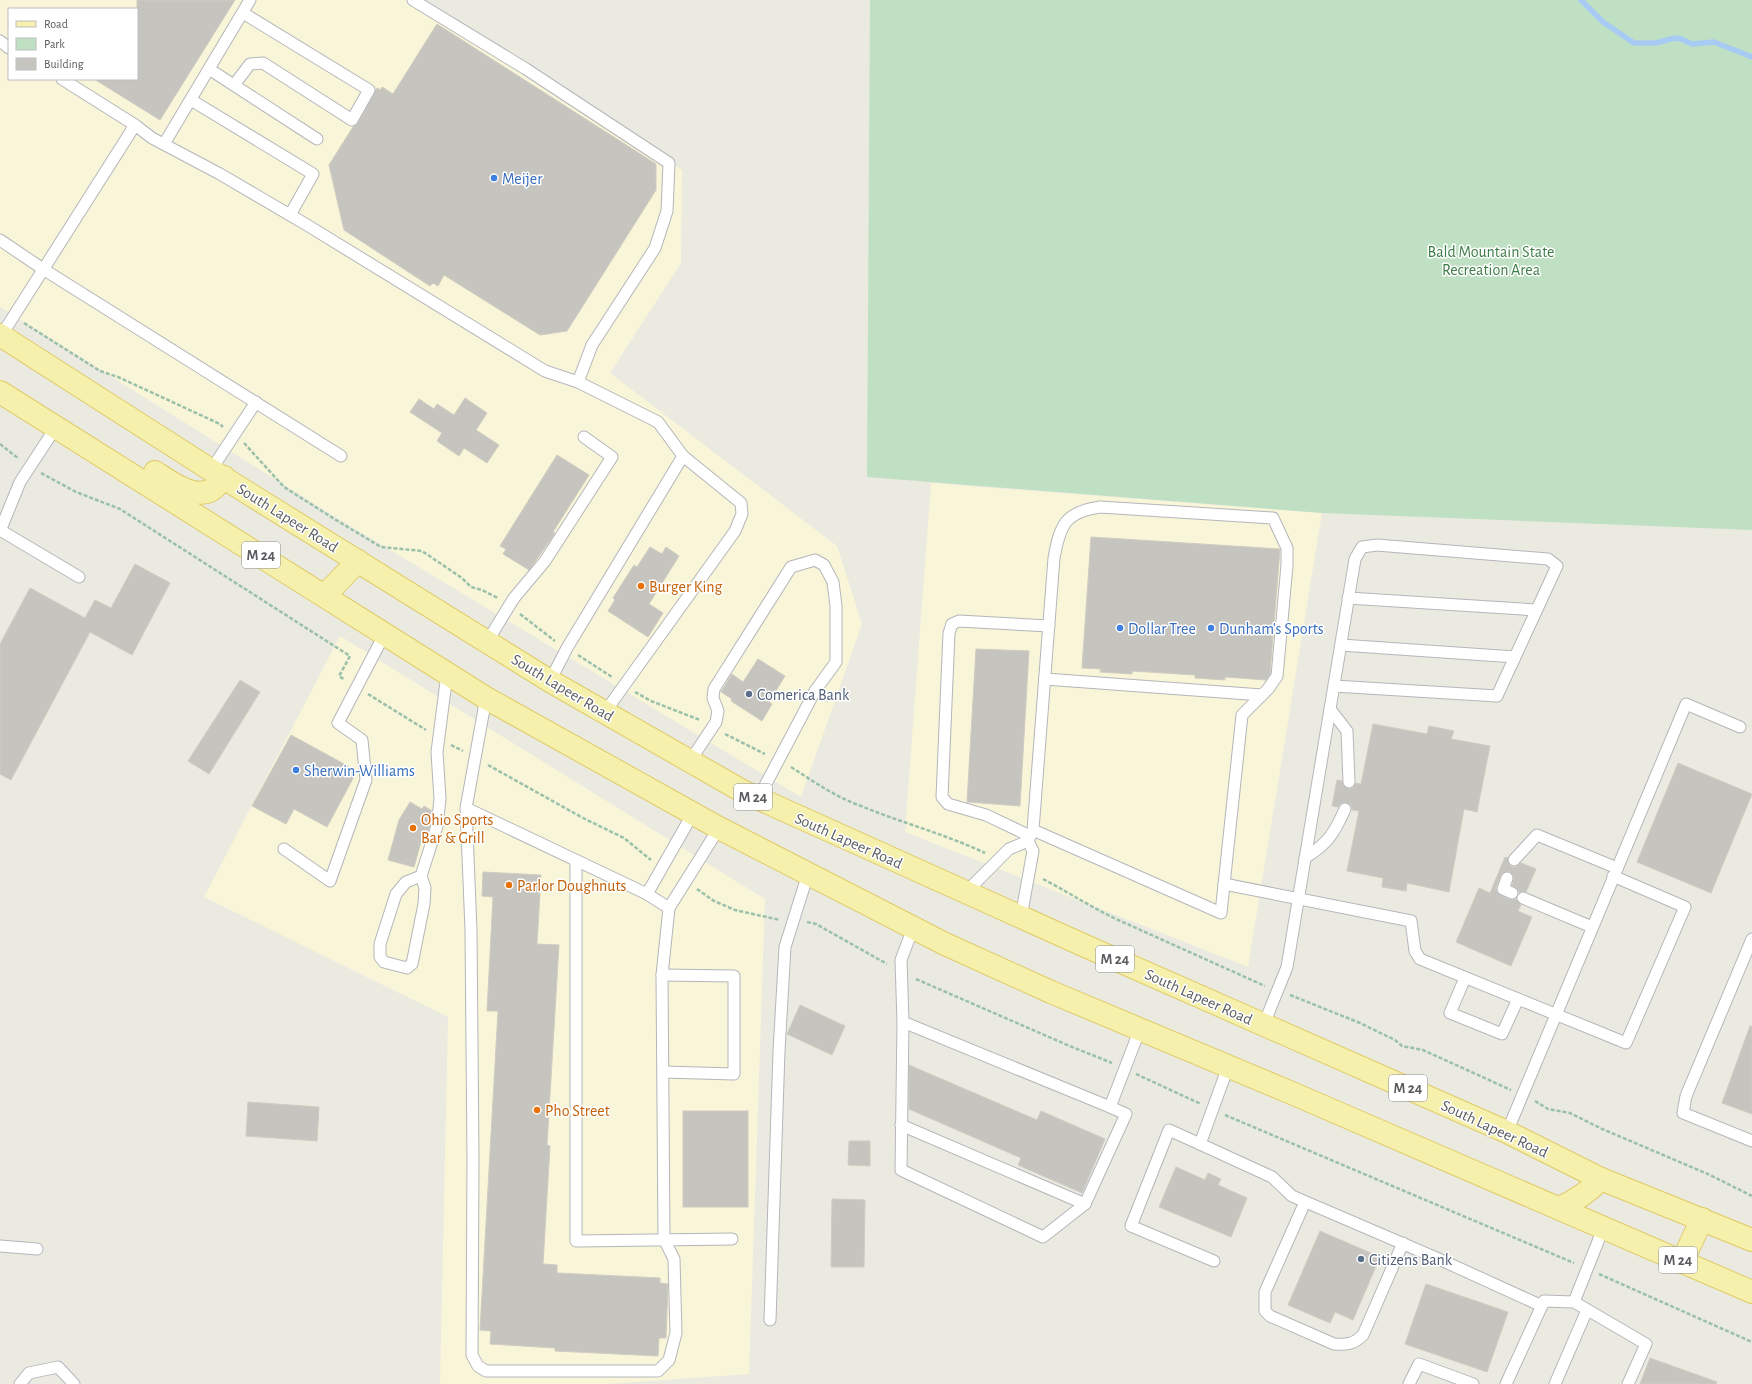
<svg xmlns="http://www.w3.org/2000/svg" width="1752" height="1384" viewBox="0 0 1752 1384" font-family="'Alegreya Sans',sans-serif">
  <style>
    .commercial { fill: #f9f5d8; fill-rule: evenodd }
    .green { fill: #c0e0c4 }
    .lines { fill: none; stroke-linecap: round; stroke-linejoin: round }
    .stream { stroke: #a8cbf4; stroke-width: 5.5 }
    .building { fill: #c6c4be; stroke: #cfccc1 }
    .service-casing { stroke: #b4b6ba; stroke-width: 13 }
    .primary-casing { stroke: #e0ca66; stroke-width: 24 }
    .path { stroke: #9ac0a9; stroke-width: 2.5; stroke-dasharray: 4 2; stroke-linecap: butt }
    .service { stroke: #fff; stroke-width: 11 }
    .primary { stroke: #f5f1ad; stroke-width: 22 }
    .shop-dot { fill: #3f7fe0; stroke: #fff; stroke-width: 1.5 }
    .food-dot { fill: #e8710a; stroke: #fff; stroke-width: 1.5 }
    .service-dot { fill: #5c6f8a; stroke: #fff; stroke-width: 1.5 }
    .labels { text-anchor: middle; stroke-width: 3; stroke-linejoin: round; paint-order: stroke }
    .shield { fill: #fff; stroke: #8c8d90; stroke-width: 1 }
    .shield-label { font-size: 15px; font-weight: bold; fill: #5a5c60 }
    .shop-label { font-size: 16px; fill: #366cbe; stroke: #fff; text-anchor: start }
    .park-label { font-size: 16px; fill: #3d7c47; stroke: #fff }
    .street-label { font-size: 16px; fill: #5a5c60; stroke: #fff }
    .food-label { font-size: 16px; fill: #c56008; stroke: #fff; text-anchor: start }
    .service-label { font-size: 16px; fill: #4e5e75; stroke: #fff; text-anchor: start }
  </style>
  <rect width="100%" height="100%" fill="#ebeae1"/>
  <g class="commercial">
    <path d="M 0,0 L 418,0 L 682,170 L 681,263 L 610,373 L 837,546 L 862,624 L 801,797 L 337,518 L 0,307 ZM 9,9 L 137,9 L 137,79 L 9,79 Z"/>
    <polygon points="931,483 1322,513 1248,967 905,832"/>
    <polygon points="340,636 765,899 749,1374 607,1384 440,1384 448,1017 204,897"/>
  </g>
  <polygon class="green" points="870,0 1752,0 1752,530 1322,513 867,477"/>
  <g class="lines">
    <polyline class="stream" points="1581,0 1603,22 1634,43 1656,43 1675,38 1681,39 1692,44 1714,42 1752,57"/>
  </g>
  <g class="building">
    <polygon points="137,0 235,0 160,120 94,79 137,79"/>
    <polygon points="437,24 656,164 656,190 567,331 540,335 444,275 438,286 433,283 430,286 344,230 329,165 353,127 358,123 377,88 380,90 382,87 393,94"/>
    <polygon points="465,398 487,413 476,430 499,445 487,463 464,448 459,456 437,441 442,433 410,412 419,399 434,409 437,404 454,415"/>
    <polygon points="557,455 589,475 553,532 555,533 551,539 529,570 503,554 506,549 500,546"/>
    <polygon points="1091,537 1280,549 1270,674 1266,680 1225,677 1225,680 1195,678 1195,675 1132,671 1132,674 1100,672 1101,669 1082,668"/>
    <polygon points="650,547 662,554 666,547 679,556 649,604 663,613 648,637 608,611 615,600 613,598 634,565 637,567"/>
    <polygon points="135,564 170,583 132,655 90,632 11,780 0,774 0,644 30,588 85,618 95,600 111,608"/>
    <polygon points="976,649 1029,651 1020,806 967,802"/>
    <polygon points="758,659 785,676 769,702 772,704 762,721 731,701 732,699 721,692 732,674 743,682"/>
    <polygon points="240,680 260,692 209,774 188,761"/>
    <polygon points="1373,724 1427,734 1429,726 1454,731 1451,739 1490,746 1477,812 1464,809 1449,892 1407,883 1406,891 1382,887 1383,878 1347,871 1359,811 1352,810 1351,805 1348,803 1341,803 1338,807 1332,806 1337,780 1342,781 1343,786 1349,789 1353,788 1356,783 1361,784"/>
    <polygon points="291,735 357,771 327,827 294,809 286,824 252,806"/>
    <polygon points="1678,763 1752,794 1711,893 1637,862"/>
    <polygon points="410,802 422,809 424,806 432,811 430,825 426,837 423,835 414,867 388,860 399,820"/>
    <polygon points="1505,857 1508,858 1509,865 1512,867 1516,867 1521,863 1536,869 1526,892 1519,892 1517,889 1512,885 1514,876 1509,871 1502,873 1496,887 1496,890 1500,895 1510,900 1516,899 1521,905 1518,911 1532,917 1511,966 1456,942 1479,888 1490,893"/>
    <polygon points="483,872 541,875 537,944 559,945 547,1145 550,1146 543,1264 557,1265 557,1273 660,1278 660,1283 668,1284 666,1338 659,1338 658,1356 555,1351 555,1348 490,1344 491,1331 480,1330 498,1011 487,1011 493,897 482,896"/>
    <polygon points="800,1005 845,1026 832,1055 787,1034"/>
    <polygon points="1750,1026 1752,1026 1752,1114 1722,1103"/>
    <polygon points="909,1065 1037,1120 1041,1111 1105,1139 1082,1193 1018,1165 1021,1158 909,1109"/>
    <polygon points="248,1102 319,1107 317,1141 246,1136"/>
    <rect x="683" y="1111" width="65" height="96"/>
    <polygon points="849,1141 870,1141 870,1166 848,1165"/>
    <polygon points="1176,1167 1205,1180 1208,1173 1221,1179 1218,1185 1247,1198 1231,1237 1159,1207"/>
    <polygon points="832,1199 865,1200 864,1267 831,1267"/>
    <polygon points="1320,1231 1380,1257 1353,1320 1335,1312 1330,1323 1288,1305"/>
    <polygon points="1426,1284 1508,1312 1487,1372 1405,1344"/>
    <polygon points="1650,1358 1717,1382 1716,1384 1640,1384"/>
  </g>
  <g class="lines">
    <g class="service-casing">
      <g id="service">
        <polyline points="0,41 9,48"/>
        <polyline points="209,69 317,139"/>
        <polyline points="62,79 135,125 152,138 220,174 307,225 545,371 578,382 592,345 655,248 667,211 669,163 526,69 413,0"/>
        <polyline points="234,85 250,64 263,63 352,120 369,90 243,13"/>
        <polyline points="191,100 313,174 290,215"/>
        <polyline points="164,144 250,0"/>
        <polyline points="0,240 43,269 341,456"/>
        <polyline points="1,336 135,125"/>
        <polyline points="578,382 658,422 683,456 741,503 742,514 735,531 605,712"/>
        <polyline points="211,470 256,402"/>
        <polyline points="0,530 79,577"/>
        <polyline points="0,531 20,482 56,427"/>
        <polyline points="1348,598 1536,610"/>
        <polyline points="487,642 514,598 545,561 612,457 584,437"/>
        <polyline points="1341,645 1515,657"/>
        <polyline points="1045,679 1262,695"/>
        <polyline points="550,681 567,648 683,456"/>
        <polyline points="1330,709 1347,731 1349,782"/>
        <polyline points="690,761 716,722 718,711 713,698 714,689 791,567 815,560 824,565 833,582 836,606 836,662 815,691 758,799"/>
        <polyline points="466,808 647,894 669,908 662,975 664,1239 674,1259 676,1333 669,1360 658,1371 486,1371 478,1366 472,1355 473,1159 471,930 466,808 486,698"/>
        <polyline points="1030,836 986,815 948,804 942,797 949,633 952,624 959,621 1049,626"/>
        <polyline points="284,849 330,881 366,780 362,740 338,723 384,635"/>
        <path d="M 1305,858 C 1328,843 1334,834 1345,809"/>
        <polyline points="1514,860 1537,835 1617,868"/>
        <polyline points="576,861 576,1241 732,1239"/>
        <polyline points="421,876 406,882 396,894 380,944 380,957 384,962 407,968 412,964 424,904 425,888 421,876 437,826 440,799 437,752 447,674"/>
        <polyline points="1507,878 1503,889 1512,893"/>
        <polyline points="1224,884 1411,921 1415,951 1420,959 1626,1043 1685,907 1613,876"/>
        <path d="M 966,892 L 1009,849 L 1028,841 L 1033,830 L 1054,558 C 1060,525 1065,512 1100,507 L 1273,518 L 1287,548 L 1287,565 L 1277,676 L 1268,689 L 1242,715 L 1221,913 L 1033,830"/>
        <polyline points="647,894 692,815"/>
        <polyline points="1523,898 1592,927"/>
        <polyline points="669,908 719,828"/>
        <polyline points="1021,917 1033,851 1028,841"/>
        <polyline points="913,928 901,960 903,1022 1110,1107 1140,1029"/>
        <polyline points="1752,939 1686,1096 1683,1113 1752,1141"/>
        <polyline points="662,975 734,976 734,1074 663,1072"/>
        <polyline points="1465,978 1450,1013 1502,1034 1518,999"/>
        <polyline points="903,1022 901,1170 1043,1237 1085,1204 1126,1114 1110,1107"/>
        <polyline points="1264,1024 1287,967 1355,559 1362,547 1377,545 1548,559 1557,566 1497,696 1334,686"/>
        <polyline points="1228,1067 1200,1144 1272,1177 1292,1196 1441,1260 1542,1306"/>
        <polyline points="901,1125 1085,1204"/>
        <polyline points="1507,1132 1686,704 1740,727"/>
        <polyline points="1200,1144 1169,1130 1131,1226 1214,1261"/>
        <path d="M 1305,1202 L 1265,1292 L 1265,1311 L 1270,1316 L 1334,1344 C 1347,1345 1354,1344 1363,1335 L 1403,1243"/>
        <polyline points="0,1246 37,1249"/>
        <polyline points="1574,1302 1603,1229"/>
        <polyline points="770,1320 779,1051 785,947 808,874"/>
        <polyline points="20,1384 29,1373 58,1367 74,1384"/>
        <polyline points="1409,1384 1419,1364 1473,1384"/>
        <polyline points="1506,1384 1544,1301 1574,1302 1646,1344 1628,1384"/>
        <polyline points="1555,1384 1587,1310"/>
      </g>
    </g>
    <g class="primary-casing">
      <g id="primary">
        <polyline points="0,335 211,470 550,681 744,792 1083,945 1507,1132 1601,1179 1752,1240"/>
        <polyline points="0,392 486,698 719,828 945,944 1051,992 1287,1091 1752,1292"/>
        <path d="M 155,472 C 169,481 195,501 213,489 C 217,486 220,481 224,477"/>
        <polyline points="325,595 358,561"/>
        <path d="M 1559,1208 C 1576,1201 1588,1192 1601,1179"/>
        <polyline points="1682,1262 1702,1219"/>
      </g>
    </g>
    <g class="path">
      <polyline points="24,323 100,371 118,377 220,424 223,427"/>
      <polyline points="244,443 284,487 336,520 381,547 422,551 462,578 471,587 482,590 498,598"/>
      <polyline points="0,444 19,459"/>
      <polyline points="41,473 76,492 120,509 350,656 339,676 345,680"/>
      <polyline points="520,614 555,641"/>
      <polyline points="578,655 612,677"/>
      <polyline points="635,692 651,701 700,720"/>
      <polyline points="368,694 426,730"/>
      <polyline points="725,734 765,754"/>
      <polyline points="451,745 463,751"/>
      <polyline points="488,765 583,818 624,838 651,860"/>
      <path d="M 791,767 C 814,782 836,797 861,806 C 902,823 945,834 985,853"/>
      <path d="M 1043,879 C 1068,892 1091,907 1116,919 L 1265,986"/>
      <polyline points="697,889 714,901 735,910 780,920"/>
      <polyline points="807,922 816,924 887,964"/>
      <polyline points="916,979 1065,1044 1112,1063"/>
      <polyline points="1290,995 1360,1023 1395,1040 1402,1046 1423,1050 1511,1090"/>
      <polyline points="1136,1074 1201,1104"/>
      <polyline points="1535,1101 1548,1109 1570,1113 1600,1128 1710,1175 1752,1196"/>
      <polyline points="1225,1115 1574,1263"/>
      <polyline points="1599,1274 1752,1342"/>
    </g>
    <use href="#service" class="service"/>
    <use href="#primary" class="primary"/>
  </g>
  <g class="shop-dot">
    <circle cx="494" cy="178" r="4"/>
    <circle cx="1120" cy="628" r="4"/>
    <circle cx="1211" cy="628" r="4"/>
    <circle cx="296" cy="770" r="4"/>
  </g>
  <g class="food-dot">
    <circle cx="641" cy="586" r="4"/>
    <circle cx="413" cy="828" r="4"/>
    <circle cx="509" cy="885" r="4"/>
    <circle cx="537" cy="1110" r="4"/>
  </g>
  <g class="service-dot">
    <circle cx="749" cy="694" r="4"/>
    <circle cx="1361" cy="1259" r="4"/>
  </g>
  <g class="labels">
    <g class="shield">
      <rect x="242" y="542" width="38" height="26" rx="3"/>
      <rect x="734" y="784" width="38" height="26" rx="3"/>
      <rect x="1096" y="946" width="38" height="26" rx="3"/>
      <rect x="1389" y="1075" width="38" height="26" rx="3"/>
      <rect x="1659" y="1247" width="38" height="26" rx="3"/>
    </g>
    <g class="shield-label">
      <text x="261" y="560">M 24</text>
      <text x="753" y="802">M 24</text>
      <text x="1115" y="964">M 24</text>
      <text x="1408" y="1093">M 24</text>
      <text x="1678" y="1265">M 24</text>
    </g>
    <g class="shop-label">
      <text x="502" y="184">Meijer</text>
      <text x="1128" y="634">Dollar Tree</text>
      <text x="1219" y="634">Dunham's Sports</text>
      <text x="304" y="776">Sherwin-Williams</text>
    </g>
    <g class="park-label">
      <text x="1491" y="257">Bald Mountain State<tspan x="1491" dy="18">Recreation Area</tspan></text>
    </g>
    <g class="street-label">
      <text transform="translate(288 517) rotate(32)" y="6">South Lapeer Road</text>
      <text transform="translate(563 687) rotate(31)" y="6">South Lapeer Road</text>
      <text transform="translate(849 840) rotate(24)" y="6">South Lapeer Road</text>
      <text transform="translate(1199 996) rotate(24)" y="6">South Lapeer Road</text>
      <text transform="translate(1495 1128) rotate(25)" y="6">South Lapeer Road</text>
    </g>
    <g class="food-label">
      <text x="649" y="592">Burger King</text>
      <text x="421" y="825">Ohio Sports<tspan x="421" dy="18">Bar &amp; Grill</tspan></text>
      <text x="517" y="891">Parlor Doughnuts</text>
      <text x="545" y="1116">Pho Street</text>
    </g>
    <g class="service-label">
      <text x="757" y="700">Comerica Bank</text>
      <text x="1369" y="1265">Citizens Bank</text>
    </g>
  </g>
  <rect x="8" y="8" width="130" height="72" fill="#ffffff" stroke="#bdbebf"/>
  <rect x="16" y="21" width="20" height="6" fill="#f5f1ad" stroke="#bdbebf"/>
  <text x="44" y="28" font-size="12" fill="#5a5c60">Road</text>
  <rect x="16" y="38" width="20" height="12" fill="#c0e0c4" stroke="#bdbebf"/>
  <text x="44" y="48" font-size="12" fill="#5a5c60">Park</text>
  <rect x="16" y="58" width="20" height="12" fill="#c6c4be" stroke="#bdbebf"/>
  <text x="44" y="68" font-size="12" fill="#5a5c60">Building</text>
</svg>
